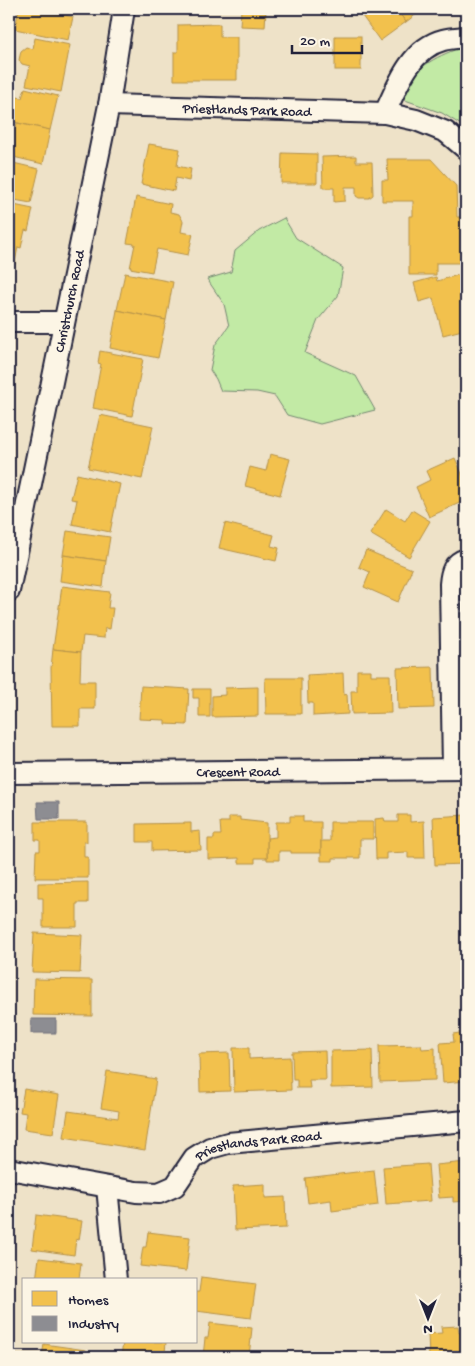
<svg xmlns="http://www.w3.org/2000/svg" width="475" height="1366" viewBox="0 0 475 1366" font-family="'Gochi Hand',sans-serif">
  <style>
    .green { fill: #c2eaa5; stroke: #728670 }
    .homes { fill: #f2c14e; stroke: #b49148 }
    .industry { fill: #8d8d92; stroke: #6d6d78 }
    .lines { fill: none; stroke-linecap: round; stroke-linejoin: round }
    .minor-casing { stroke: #22223b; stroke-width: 24 }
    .minor { stroke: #fcf5e5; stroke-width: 20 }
    .labels { text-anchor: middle; stroke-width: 5; stroke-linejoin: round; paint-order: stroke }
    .street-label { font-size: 14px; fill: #22223b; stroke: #fcf5e5 }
  </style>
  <rect width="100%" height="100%" fill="#eee2c8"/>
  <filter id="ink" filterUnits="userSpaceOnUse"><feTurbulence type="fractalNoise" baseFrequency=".02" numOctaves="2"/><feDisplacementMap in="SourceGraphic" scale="10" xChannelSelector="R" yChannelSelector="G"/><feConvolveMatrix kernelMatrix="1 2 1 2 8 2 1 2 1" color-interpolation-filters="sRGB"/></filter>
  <g filter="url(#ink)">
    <g class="green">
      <path d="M 466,46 L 466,128 L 442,113 L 405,100 C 406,95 407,89 408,84 C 417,64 447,52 466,46 Z"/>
      <polygon points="284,218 296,238 343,268 338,296 318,320 305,353 356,376 375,410 320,424 287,415 275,396 257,392 221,391 216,379 210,370 215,345 229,326 224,304 207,279 231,272 235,251 259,231"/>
    </g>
    <g class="homes">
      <polygon points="19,9 49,9 48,11 73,17 68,40 15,29"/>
      <polygon points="241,9 266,10 265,27 240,26"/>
      <polygon points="357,9 396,9 406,22 380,41"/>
      <polygon points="396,9 423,9 406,22"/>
      <polygon points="220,24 220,37 237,37 237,80 174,80 174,52 178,52 178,25"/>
      <rect x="335" y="36" width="26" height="34"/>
      <polygon points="35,38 70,45 61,92 26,85 30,66 22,64 19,60 21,51 26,47 33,49"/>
      <polygon points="25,88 58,96 50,130 9,121 9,109 12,96 22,98"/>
      <polygon points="17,123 50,130 43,164 9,156 9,126 16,128"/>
      <polygon points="149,144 180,149 177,166 191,169 189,181 176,178 174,191 141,184"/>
      <polygon points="282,153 317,154 317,183 281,183"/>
      <polygon points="356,156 356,162 372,162 373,195 369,198 359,198 356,196 356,187 345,187 345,201 334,202 334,188 323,188 322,157"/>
      <polygon points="387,159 431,159 456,186 457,217 466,217 466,263 436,263 436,275 409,275 409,216 413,216 413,201 382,201 382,180 388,180"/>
      <polygon points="9,162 39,169 31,203 9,199"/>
      <polygon points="136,197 171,204 170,212 179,214 183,221 181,232 193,234 188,255 157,249 152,272 130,268 135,244 127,243"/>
      <polygon points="9,204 33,209 28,231 25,230 21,248 18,247 14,268 9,266"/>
      <polygon points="125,273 173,282 166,320 117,310"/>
      <polygon points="465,273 466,301 461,302 466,320 466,329 443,335 433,298 419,302 414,283 436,277 437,281"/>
      <polygon points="117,310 166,320 158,358 110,348"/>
      <polygon points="100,351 143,359 132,416 93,408 101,364 98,363"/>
      <polygon points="466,356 466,378 460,370 466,365 461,360"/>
      <polygon points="100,415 153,426 142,479 88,468"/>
      <polygon points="270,454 290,459 280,495 245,486 250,467 266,471"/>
      <polygon points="455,458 466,483 466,500 429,517 416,487 430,480 426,471"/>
      <polygon points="77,474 120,484 110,532 72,524 77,500 71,499"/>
      <polygon points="386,509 405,521 412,510 430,521 409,557 370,534"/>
      <polygon points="225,523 274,535 271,546 279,548 276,561 219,548"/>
      <polygon points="67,531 110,537 106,561 63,555"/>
      <polygon points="366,550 412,569 398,602 364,587 370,572 359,567"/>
      <polygon points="63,555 106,561 103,587 60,581"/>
      <polygon points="62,586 110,592 108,608 113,608 110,629 105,628 104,638 83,636 81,652 53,649"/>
      <polygon points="53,649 81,652 80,681 95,681 95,709 80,709 80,726 52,726 51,668"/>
      <polygon points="433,667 434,708 398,709 397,668"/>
      <polygon points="357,670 371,670 371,675 390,675 391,713 352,714 351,691 357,691"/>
      <polygon points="343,673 344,695 347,694 348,714 313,716 313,703 308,703 307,675"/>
      <polygon points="265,678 301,678 301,714 266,714"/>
      <rect x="464" y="685" width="2" height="32"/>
      <polygon points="141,686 189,689 187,725 165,724 165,720 139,719"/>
      <polygon points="258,687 258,716 212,717 212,696 225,695 225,688"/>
      <polygon points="193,689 210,689 210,717 199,717 199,698 193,698"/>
      <polygon points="398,815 410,815 410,822 424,821 425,858 408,858 408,852 386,853 386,859 376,859 375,819 384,818 385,822 398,822"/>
      <polygon points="466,815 466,864 435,865 433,817"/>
      <polygon points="290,816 303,816 303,822 321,822 321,853 291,853 291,851 279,851 279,860 267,860 267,838 276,837 276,822 290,822"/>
      <polygon points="229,817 240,817 240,820 267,823 267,858 255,858 255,863 239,863 239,858 208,859 208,839 214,839 214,835 221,835 220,822 229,822"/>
      <polygon points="35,822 87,822 87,842 84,842 84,857 88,857 88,878 35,878 36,851 40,851 40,840 35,840"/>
      <polygon points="330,822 373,822 373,839 360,839 360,858 333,858 333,861 321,861 321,841 330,841"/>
      <polygon points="191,823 191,832 200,831 201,850 152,851 152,842 137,842 137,824"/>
      <polygon points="88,882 88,903 77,903 77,927 43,927 43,898 38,898 38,883"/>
      <polygon points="34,933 82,935 80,973 32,972"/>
      <polygon points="34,979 92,980 92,1016 33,1015"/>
      <polygon points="466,1032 466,1081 443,1083 440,1043 454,1042 453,1034"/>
      <polygon points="421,1045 422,1049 435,1048 435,1080 380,1082 379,1046"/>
      <polygon points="233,1048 249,1048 249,1059 290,1057 291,1090 234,1092"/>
      <polygon points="372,1050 373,1087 331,1088 331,1051"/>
      <polygon points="325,1051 326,1080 309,1080 310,1088 297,1088 297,1080 293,1080 292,1052"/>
      <polygon points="229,1053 230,1091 200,1092 199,1054"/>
      <polygon points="107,1071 156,1079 145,1150 64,1137 68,1111 118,1118 119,1111 101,1108"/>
      <polygon points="24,1089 59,1095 53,1133 24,1129 26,1113 20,1112"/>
      <polygon points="466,1162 466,1201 453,1202 453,1197 439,1198 436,1165"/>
      <polygon points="428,1164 431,1201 386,1204 383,1167"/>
      <polygon points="374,1170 378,1205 332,1211 331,1200 308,1203 305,1178"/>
      <polygon points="265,1184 265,1198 285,1197 286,1228 235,1230 233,1186"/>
      <polygon points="36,1215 82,1221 79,1240 76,1239 74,1255 32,1249"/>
      <polygon points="148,1232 190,1237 186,1271 140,1266 143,1247 146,1247"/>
      <polygon points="39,1258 81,1263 79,1279 83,1280 36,1280"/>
      <polygon points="201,1277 256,1284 251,1318 196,1311 196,1292 199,1292"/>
      <polygon points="210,1323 252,1328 249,1357 203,1357 205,1338 208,1338"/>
      <polygon points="458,1326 459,1333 466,1333 466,1357 429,1357 428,1334 442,1333 441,1327"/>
      <polygon points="123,1342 166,1342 165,1353 156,1353 155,1357 121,1357"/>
      <polygon points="44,1344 86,1350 85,1357 42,1357"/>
    </g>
    <g class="industry">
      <polygon points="37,802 59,802 59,819 38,819"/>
      <rect x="31" y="1019" width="25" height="14"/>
    </g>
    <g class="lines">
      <g class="minor-casing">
        <g id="minor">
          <path id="s1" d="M 109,105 L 385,113 L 416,120 L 446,132 L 466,149"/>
          <path d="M 385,113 C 397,86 411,48 443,40 C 451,38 459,38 466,37"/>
          <polyline points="9,322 64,322"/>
          <path id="s2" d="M 9,591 L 109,105 L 124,9"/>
          <path d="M 453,769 L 450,584 C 451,572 453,563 466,559"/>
          <path id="s3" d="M 9,773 L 466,769"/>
          <path id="s4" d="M 9,1169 L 136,1192 L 159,1193 L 175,1186 L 194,1158 L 210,1148 L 228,1143 L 466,1121"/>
          <polyline points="107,1187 116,1280"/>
        </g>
      </g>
      <use href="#minor" class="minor"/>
    </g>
  </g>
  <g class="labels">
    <g class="street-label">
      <text dy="5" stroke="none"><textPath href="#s1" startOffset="138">Priestlands Park Road</textPath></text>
      <text dy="5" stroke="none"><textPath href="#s2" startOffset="296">Christchurch Road</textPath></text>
      <text dy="5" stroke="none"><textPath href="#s3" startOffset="229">Crescent Road</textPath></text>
      <text dy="5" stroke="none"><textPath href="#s4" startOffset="270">Priestlands Park Road</textPath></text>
    </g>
  </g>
  <rect width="475" height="1366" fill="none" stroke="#fcf5e5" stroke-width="30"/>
  <rect x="15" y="15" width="445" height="1336" fill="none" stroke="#22223b" stroke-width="2" filter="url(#ink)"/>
  <rect x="22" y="1278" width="175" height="65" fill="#fcf5e5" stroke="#a5a1a1"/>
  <rect x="32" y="1291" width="25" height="15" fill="#f2c14e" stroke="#a5a1a1"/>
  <text x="68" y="1304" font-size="15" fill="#22223b">Homes</text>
  <rect x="32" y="1316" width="25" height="15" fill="#8d8d92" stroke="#a5a1a1"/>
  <text x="68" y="1328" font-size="15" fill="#22223b">Industry</text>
  <g transform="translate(428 1318) rotate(180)" stroke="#fcf5e5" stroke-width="4" paint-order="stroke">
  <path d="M0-4L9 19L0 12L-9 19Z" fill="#22223b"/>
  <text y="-8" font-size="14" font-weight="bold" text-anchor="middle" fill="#22223b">N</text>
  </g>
  <path d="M292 45v8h70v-8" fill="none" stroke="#22223b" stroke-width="2.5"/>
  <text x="300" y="45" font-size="15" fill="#22223b" stroke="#fcf5e5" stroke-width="4" paint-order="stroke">20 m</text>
</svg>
